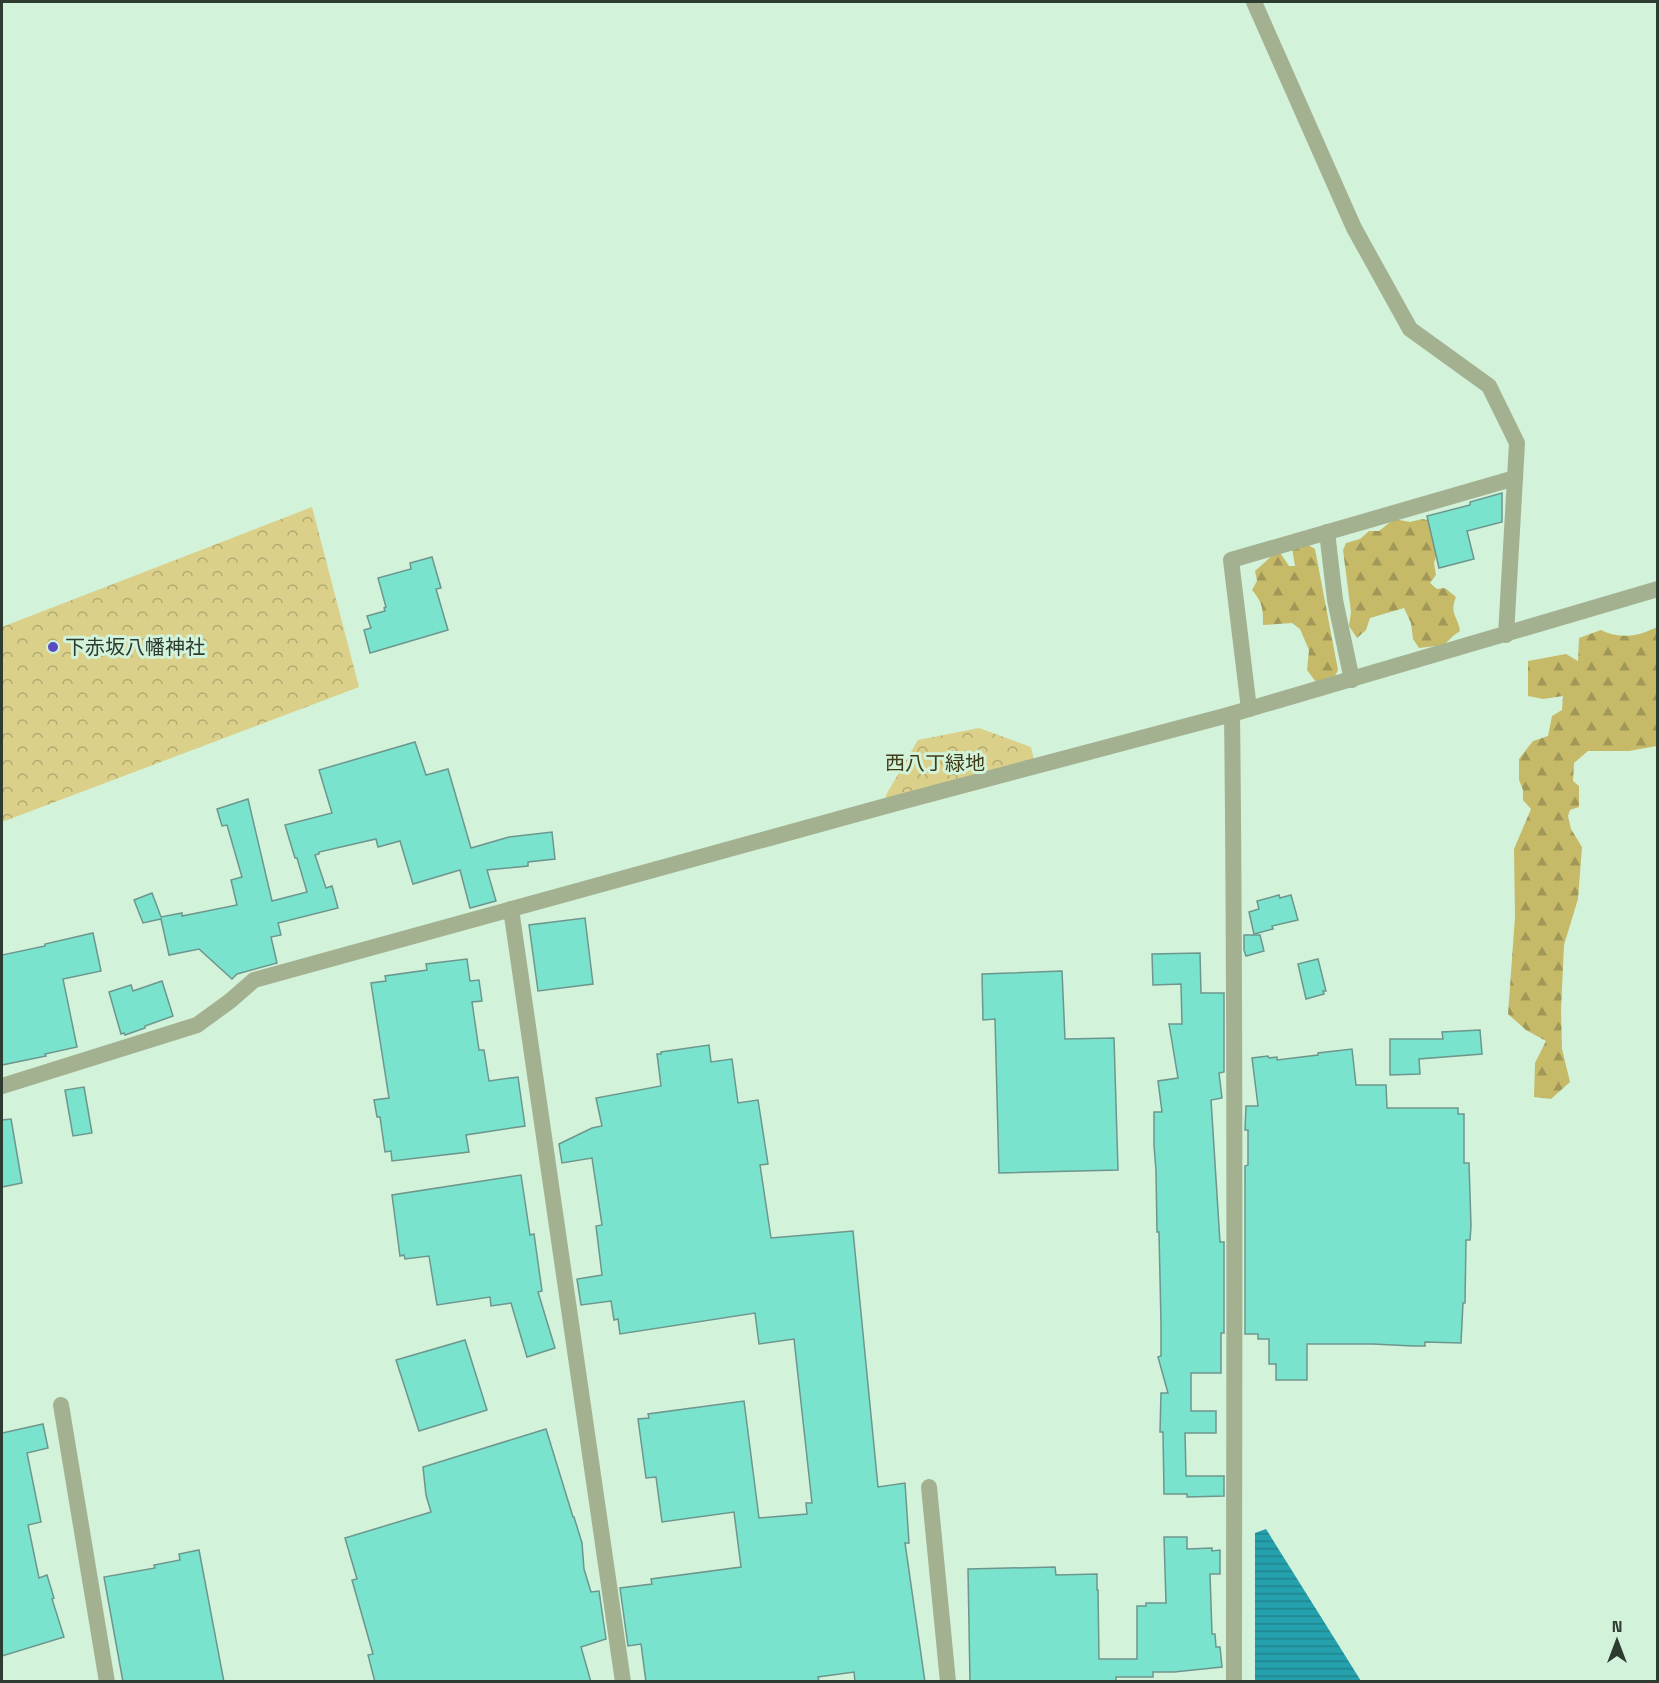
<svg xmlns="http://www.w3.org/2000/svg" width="1659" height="1683" viewBox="0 0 1659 1683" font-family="'Space Grotesk','Noto Sans JP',sans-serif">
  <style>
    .forest { fill: url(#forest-firs) }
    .park { fill: url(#park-crowns) }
    .water { fill: url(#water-rules) }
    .building { fill: #79e3ce; stroke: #6d968d; stroke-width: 1.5 }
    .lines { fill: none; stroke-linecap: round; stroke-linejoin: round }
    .minor { stroke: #a3b191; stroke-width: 16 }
    .tertiary { stroke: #a3b191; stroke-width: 16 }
    .poi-dot { fill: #594bc3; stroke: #d2f2da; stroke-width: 2 }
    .labels { text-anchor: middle; stroke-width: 6; stroke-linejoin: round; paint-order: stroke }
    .poi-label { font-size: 20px; fill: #2e3b31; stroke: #d2f2da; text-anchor: start }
    .park-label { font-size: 20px; fill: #413b18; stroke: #d2f2da }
  </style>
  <defs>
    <pattern id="forest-firs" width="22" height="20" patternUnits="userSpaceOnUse" patternTransform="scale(1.5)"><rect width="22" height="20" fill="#c6ba69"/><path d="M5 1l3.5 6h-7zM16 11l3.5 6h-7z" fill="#a19857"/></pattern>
    <pattern id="park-crowns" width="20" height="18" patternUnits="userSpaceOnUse" patternTransform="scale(1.5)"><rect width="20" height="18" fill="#dbd089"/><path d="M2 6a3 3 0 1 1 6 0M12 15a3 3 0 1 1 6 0" fill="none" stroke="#b2aa71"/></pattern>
    <pattern id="water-rules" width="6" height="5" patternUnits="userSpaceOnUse" patternTransform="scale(1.5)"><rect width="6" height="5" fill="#24a1ad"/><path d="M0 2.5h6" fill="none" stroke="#20848d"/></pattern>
  </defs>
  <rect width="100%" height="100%" fill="#d2f2da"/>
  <g class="forest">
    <path d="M 1394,519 L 1410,522 L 1422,519 L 1433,521 L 1438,550 L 1434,563 L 1436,575 L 1430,583 L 1437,589 L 1445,588 L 1456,597 C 1449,614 1458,616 1460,631 L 1453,636 L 1444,645 L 1419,648 L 1413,639 L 1411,623 L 1404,608 L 1370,618 L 1366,630 L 1357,638 L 1349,626 L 1351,612 L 1343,550 L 1346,543 L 1360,539 L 1369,531 L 1379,531 Z"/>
    <path d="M 1305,543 L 1315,549 L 1338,670 L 1334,678 L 1316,682 L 1307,670 L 1309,650 L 1300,629 L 1292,623 L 1263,625 C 1263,609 1263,603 1252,590 L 1257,581 L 1255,571 L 1275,553 L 1281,554 L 1289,566 L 1295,566 L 1292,548 Z"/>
    <path d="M 1657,627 L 1657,746 L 1629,751 L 1588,751 L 1574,763 L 1573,781 L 1579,786 L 1579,807 L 1570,810 L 1568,816 L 1571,829 L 1582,847 L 1578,899 L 1564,945 L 1561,1010 L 1562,1049 L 1570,1082 L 1551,1099 L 1534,1097 L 1535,1063 L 1546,1041 L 1526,1030 L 1508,1014 L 1515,917 L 1514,849 L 1531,809 L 1523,800 L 1523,790 L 1519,780 L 1519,759 L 1533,741 L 1548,736 L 1552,716 L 1562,710 L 1563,696 L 1543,699 L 1528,696 L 1528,661 L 1566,654 L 1578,661 L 1579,638 L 1601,630 C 1621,640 1639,636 1657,627 Z"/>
  </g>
  <g class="park">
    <polygon points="312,507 359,687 2,822 2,627"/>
    <polygon points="979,728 1031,747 1035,764 886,802 886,795 918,740"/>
  </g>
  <polygon class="water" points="1266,1529 1361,1681 1255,1681 1255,1533"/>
  <g class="building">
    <polygon points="1502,493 1502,522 1467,531 1474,559 1439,568 1427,516 1470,505 1470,502"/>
    <polygon points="432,557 441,588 436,589 448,630 370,653 364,630 371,628 367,616 385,611 384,608 386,607 378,578 411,569 410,563"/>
    <polygon points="415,742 426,775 448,769 471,848 509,837 552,832 555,859 528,862 528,866 487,870 496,901 470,908 460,870 413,884 400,841 378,847 376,839 319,852 319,854 315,855 326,888 332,886 338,908 278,923 281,935 271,937 277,963 237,974 232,979 199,949 169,955 161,919 143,923 134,900 152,893 161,917 182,913 182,916 237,905 231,880 242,877 227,825 222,826 217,809 248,799 272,901 307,892 297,858 295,858 285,825 332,813 319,770"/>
    <polygon points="1279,895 1280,898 1291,895 1298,920 1272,926 1273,929 1254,934 1249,912 1259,909 1257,901"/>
    <polygon points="585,918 593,984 538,991 529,925"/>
    <polygon points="93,933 101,971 63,979 77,1047 45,1054 46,1056 2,1065 2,955 45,946 45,944"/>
    <polygon points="1244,935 1260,935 1264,951 1246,956 1244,950"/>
    <polygon points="1200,953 1201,993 1224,993 1224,1072 1219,1073 1222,1098 1211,1100 1220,1242 1224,1242 1224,1333 1221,1333 1221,1373 1191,1373 1191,1411 1216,1411 1216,1433 1185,1433 1186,1476 1224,1476 1224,1496 1187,1497 1187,1494 1164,1494 1163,1432 1160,1432 1161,1393 1168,1393 1158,1357 1161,1356 1161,1323 1159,1232 1157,1232 1156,1171 1154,1145 1154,1112 1162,1112 1158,1081 1178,1078 1169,1024 1182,1024 1181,984 1153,985 1152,954"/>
    <polygon points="467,959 470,981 479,980 482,1001 472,1002 479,1050 484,1050 489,1081 518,1077 525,1126 466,1135 469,1152 392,1161 391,1151 385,1152 380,1117 377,1117 374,1100 389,1098 371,983 386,981 385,976 427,970 426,964"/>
    <polygon points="1318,959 1326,991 1323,991 1324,994 1306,999 1298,964"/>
    <polygon points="1062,971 1065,1039 1114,1038 1118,1170 999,1173 995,1019 983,1020 982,974"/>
    <polygon points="162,981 173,1016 145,1026 145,1028 125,1035 124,1033 121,1034 109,992 131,985 133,991"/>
    <polygon points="1480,1030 1482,1054 1419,1059 1420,1074 1390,1075 1390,1039 1443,1039 1442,1032"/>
    <polygon points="709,1045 711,1062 732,1059 738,1103 758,1100 768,1164 760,1165 771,1238 853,1231 878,1487 905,1483 909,1543 905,1543 925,1682 855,1682 854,1672 818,1677 819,1682 646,1682 641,1644 628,1646 620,1588 652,1584 651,1579 741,1567 734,1512 662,1522 656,1477 646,1478 638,1419 649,1418 648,1414 744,1401 759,1518 807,1514 806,1503 812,1503 794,1339 759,1344 755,1313 620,1334 618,1319 614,1320 611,1301 581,1305 577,1279 602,1275 596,1226 602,1225 592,1158 562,1163 559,1144 592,1128 602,1126 596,1098 661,1086 657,1054 661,1054 661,1052"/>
    <polygon points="1352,1049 1356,1085 1386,1085 1387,1108 1458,1108 1458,1114 1464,1114 1464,1163 1469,1163 1471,1226 1470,1240 1466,1240 1465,1303 1463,1303 1461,1343 1425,1342 1425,1346 1413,1346 1373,1344 1307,1344 1307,1380 1276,1380 1276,1364 1269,1364 1269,1339 1258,1339 1258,1334 1245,1334 1245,1166 1248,1165 1248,1130 1245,1130 1246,1106 1258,1106 1252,1058 1268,1056 1269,1058 1277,1057 1277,1060 1318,1055 1318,1053"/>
    <polygon points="84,1087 92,1133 73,1136 65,1090"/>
    <polygon points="11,1119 22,1183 2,1187 2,1120"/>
    <polygon points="521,1175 530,1235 534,1234 542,1291 538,1292 555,1348 527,1357 511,1303 491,1306 490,1297 437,1305 429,1256 405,1259 404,1255 400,1256 392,1195"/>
    <polygon points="465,1340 487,1410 419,1431 396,1360"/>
    <polygon points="43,1424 48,1448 27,1453 41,1522 28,1525 39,1578 47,1575 54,1598 52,1599 64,1637 2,1656 2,1433"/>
    <polygon points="546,1429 573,1517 574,1517 582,1543 584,1569 591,1592 599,1591 606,1639 581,1647 591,1682 375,1682 368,1655 373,1654 352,1580 357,1579 345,1538 431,1512 426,1495 423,1467"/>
    <polygon points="1164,1537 1187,1537 1187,1549 1212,1548 1212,1551 1220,1550 1220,1574 1210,1574 1212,1634 1215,1634 1216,1647 1220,1647 1222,1667 1174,1672 1153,1672 1153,1677 1116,1677 1116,1682 970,1682 968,1569 1055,1567 1056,1575 1097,1574 1097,1590 1098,1590 1099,1659 1137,1659 1137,1606 1146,1606 1146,1603 1166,1603"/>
    <polygon points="199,1550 224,1682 123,1682 104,1577 155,1568 154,1565 180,1560 179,1554"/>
  </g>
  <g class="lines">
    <g class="minor">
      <polyline points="1254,2 1354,228 1410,329 1489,386 1517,443 1506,635"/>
      <polyline points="1327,532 1335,600 1352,680"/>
      <polyline points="1249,709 1231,560 1515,478"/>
      <path d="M 1232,714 C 1236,1037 1234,1359 1234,1682"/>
      <polyline points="511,909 623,1682"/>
      <polyline points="2,1086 197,1025 230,1001 254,980 893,804 1232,714 1658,589"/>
      <polyline points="929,1487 948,1682"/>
    </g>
    <polyline class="tertiary" points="61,1405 107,1682"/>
  </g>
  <circle class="poi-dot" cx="53" cy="647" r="6"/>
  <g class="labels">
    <g class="poi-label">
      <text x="65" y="654">下赤坂八幡神社</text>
    </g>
    <g class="park-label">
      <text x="935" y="770">西八丁緑地</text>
    </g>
  </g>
  <rect width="1659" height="1683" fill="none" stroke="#2e3b31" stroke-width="6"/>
  <g transform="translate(1617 1641)" stroke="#d2f2da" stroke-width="4.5" paint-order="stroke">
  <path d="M0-4.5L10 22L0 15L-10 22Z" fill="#2e3b31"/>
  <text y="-9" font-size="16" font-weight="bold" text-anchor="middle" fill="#2e3b31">N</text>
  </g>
</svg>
